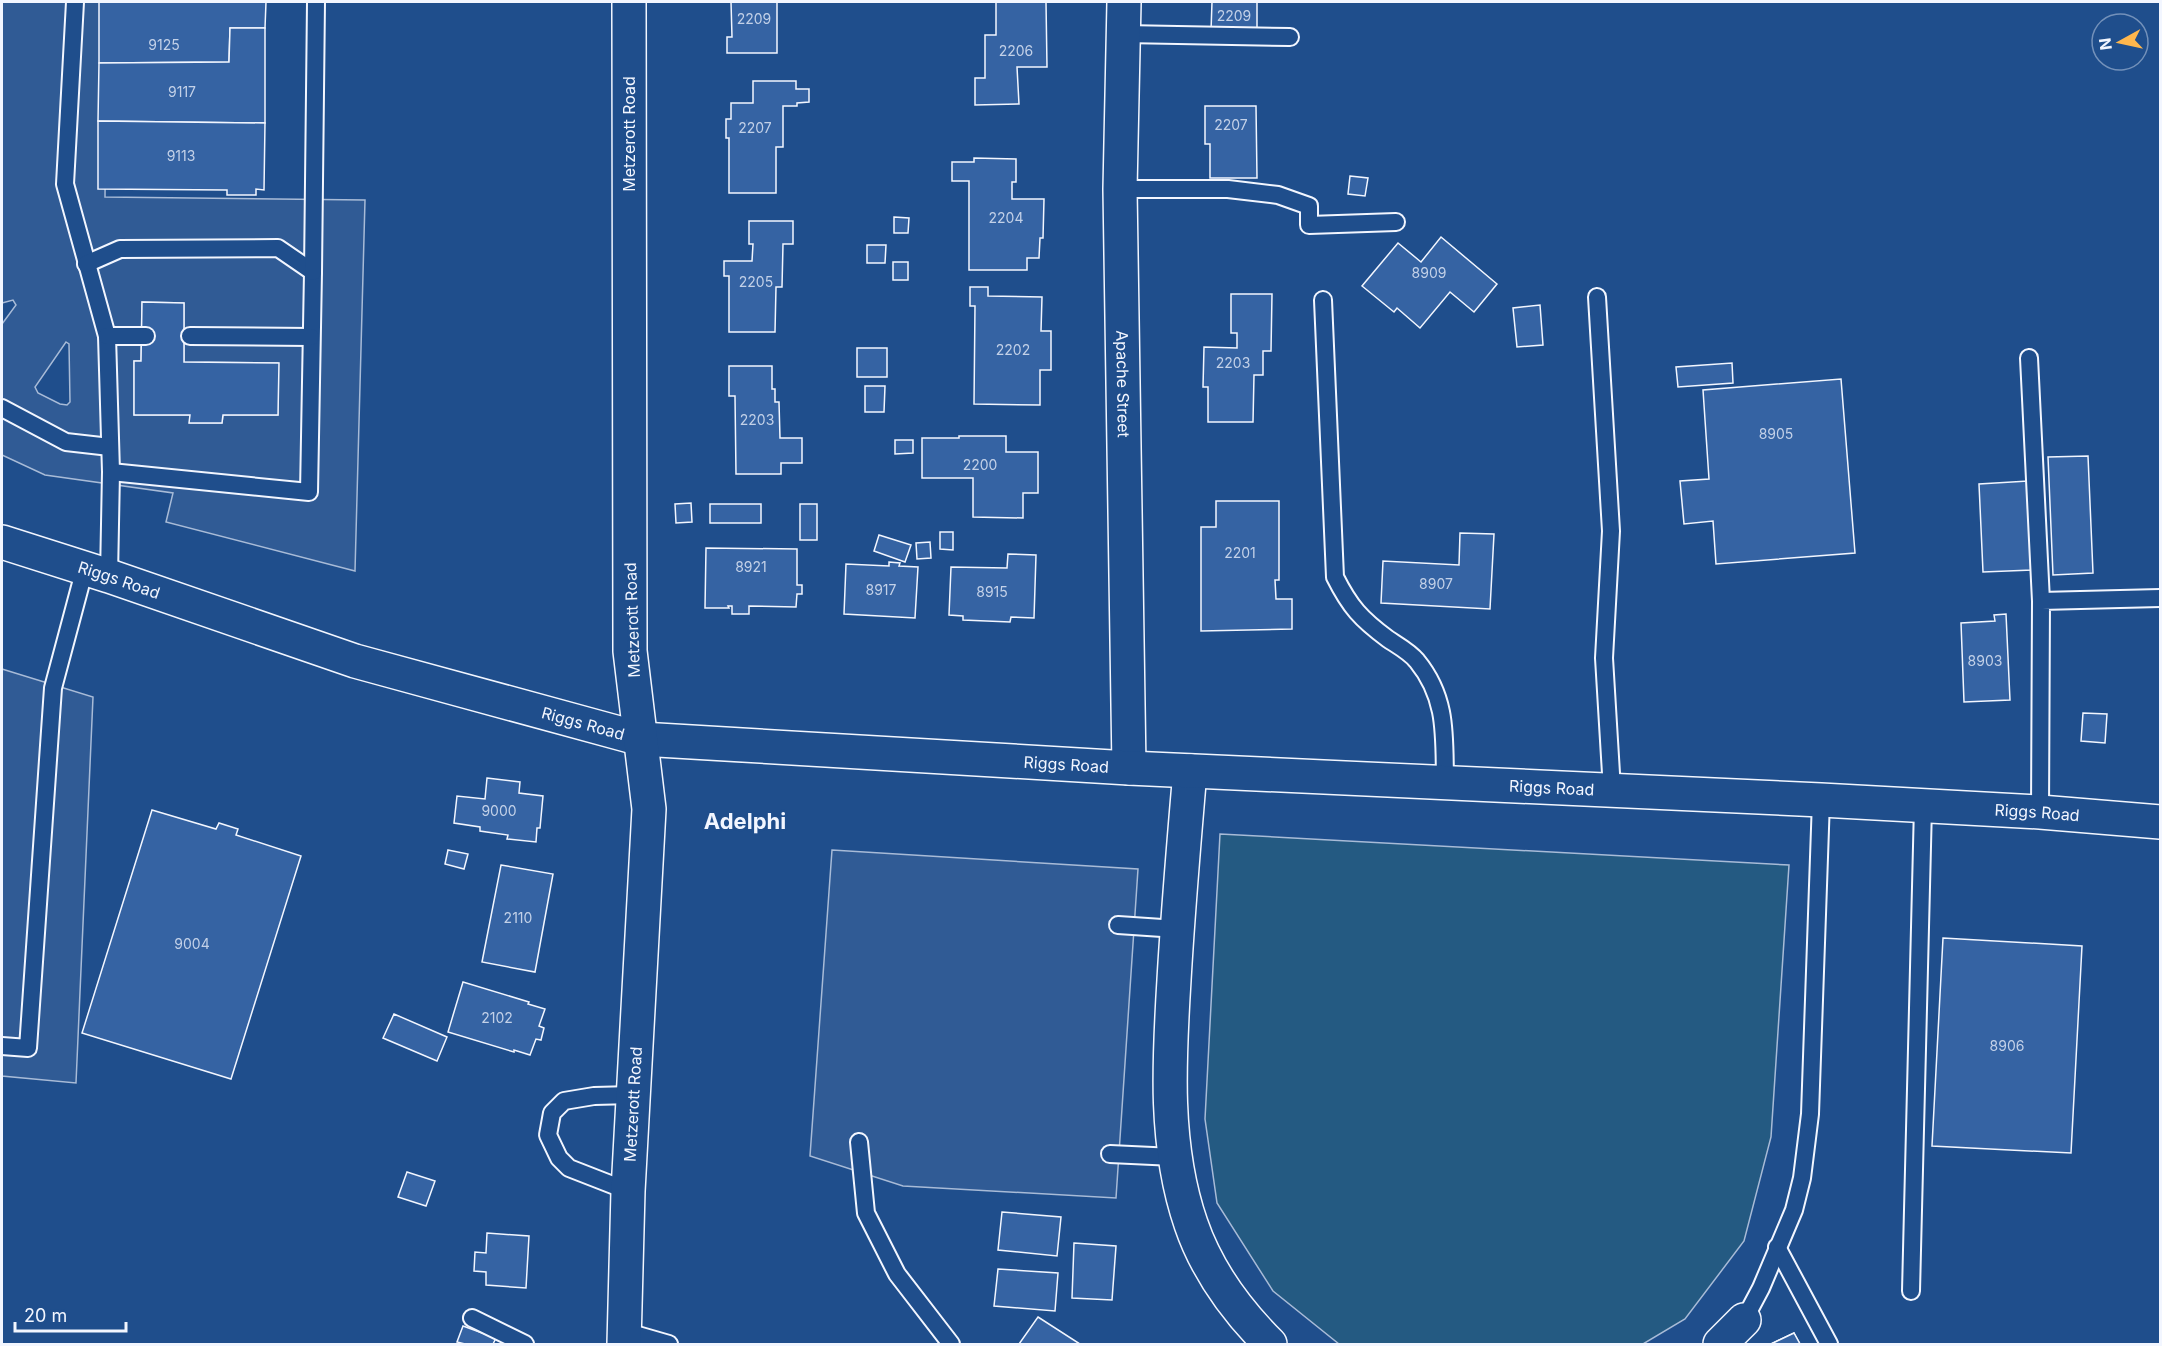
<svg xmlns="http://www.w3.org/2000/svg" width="2162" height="1346" viewBox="0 0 2162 1346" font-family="Inter,sans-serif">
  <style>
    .green { fill: #245a82; stroke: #a8bbd7; stroke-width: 1.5 }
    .parking { fill: #305b95; stroke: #a8bbd7; stroke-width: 1.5; fill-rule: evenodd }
    .building { fill: #3563a3; stroke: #f2f6ff; stroke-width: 1.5 }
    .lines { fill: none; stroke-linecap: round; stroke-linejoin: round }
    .lane-casing { stroke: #f2f6ff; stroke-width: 20 }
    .street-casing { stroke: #f2f6ff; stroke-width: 36 }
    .secondary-casing { stroke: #f2f6ff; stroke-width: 36 }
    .lane { stroke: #1f4e8c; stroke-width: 16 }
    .street { stroke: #1f4e8c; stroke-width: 33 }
    .secondary { stroke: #1f4e8c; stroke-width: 33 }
    .labels { text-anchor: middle; stroke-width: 4.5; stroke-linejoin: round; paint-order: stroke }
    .number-label { font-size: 14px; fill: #c3d1e8 }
    .street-label { font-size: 16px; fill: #f2f6ff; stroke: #1f4e8c }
    .district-label { font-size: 22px; font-weight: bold; fill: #f2f6ff; stroke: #1f4e8c }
  </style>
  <rect width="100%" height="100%" fill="#1f4e8c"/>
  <polygon class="green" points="1220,834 1789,865 1771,1137 1744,1241 1685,1319 1643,1344 1339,1344 1273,1291 1217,1203 1205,1119"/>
  <g class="parking">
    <path d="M 2,2 L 107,2 L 105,197 L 365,200 L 355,571 L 166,522 L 173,493 L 45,475 L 2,455 L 2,324 L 16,305 L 13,300 L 2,303 ZM 142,302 L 184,303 L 184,362 L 278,363 L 278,415 L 223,415 L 222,423 L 190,423 L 190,415 L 134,415 L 134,361 L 141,361 ZM 66,342 L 69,344 L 70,402 L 67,405 L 60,404 L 38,393 L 35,387 Z"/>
    <polygon points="2,669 93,697 76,1083 2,1076"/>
    <polygon points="832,850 1138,869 1116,1198 903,1186 810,1156"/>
  </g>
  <g class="building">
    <polygon points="99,2 266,2 265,28 230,28 229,62 99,63"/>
    <polygon points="731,2 777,2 777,53 727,53 727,37 732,37"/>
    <polygon points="996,2 1046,2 1047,67 1017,67 1019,104 975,105 975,78 985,78 985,35 996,35"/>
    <polygon points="1212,2 1257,2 1257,31 1211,31"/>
    <polygon points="230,28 265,28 265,123 98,121 99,63 229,62"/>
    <polygon points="753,81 796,81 796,89 809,89 809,102 797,103 797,106 783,106 783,147 776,147 776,193 729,193 729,138 726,138 726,119 731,119 731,103 753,103"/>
    <polygon points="1205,106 1256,106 1257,178 1210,178 1210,144 1205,144"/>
    <polygon points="98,121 265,123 264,190 256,189 256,195 227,195 227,190 98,189"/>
    <polygon points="974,158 1016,159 1016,182 1012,182 1012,199 1044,199 1043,238 1040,238 1039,258 1027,258 1027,270 969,270 969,181 952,181 952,162 974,162"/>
    <polygon points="1350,176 1368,178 1365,196 1348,194"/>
    <polygon points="894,217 909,218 908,233 894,233"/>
    <polygon points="749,221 793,221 793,244 783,244 782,287 776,287 775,332 729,332 729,276 724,276 724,261 752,261 753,244 749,244"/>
    <polygon points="1441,237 1497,284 1474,312 1450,292 1420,328 1397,308 1394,312 1362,286 1398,243 1421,262"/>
    <polygon points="867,245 886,245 885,263 867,263"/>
    <rect x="893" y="262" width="15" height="18"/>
    <polygon points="970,287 988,287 988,296 1042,297 1041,331 1051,331 1051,370 1040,370 1040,405 974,404 975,306 970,306"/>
    <polygon points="1231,294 1272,294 1271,351 1263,351 1263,375 1254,375 1253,422 1208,422 1208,387 1203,387 1204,347 1237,348 1237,333 1231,333"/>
    <polygon points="142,302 184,303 184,362 279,363 278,415 223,415 222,423 189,423 190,415 134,415 134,361 141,361"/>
    <polygon points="1540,305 1543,345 1517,347 1513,308"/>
    <rect x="857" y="348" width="30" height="29"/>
    <polygon points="1732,363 1733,383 1678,387 1676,367"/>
    <polygon points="729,366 772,366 772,389 775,389 775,402 779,402 780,438 802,438 802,463 781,463 781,474 736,474 735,396 729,396"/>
    <polygon points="1841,379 1855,553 1716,564 1713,521 1684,524 1680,481 1709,479 1703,390"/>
    <polygon points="865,386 885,386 884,412 865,412"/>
    <polygon points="959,436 1006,436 1006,452 1038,452 1038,493 1023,493 1023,518 973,517 973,478 922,478 922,438 959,438"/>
    <polygon points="895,440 913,440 913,453 895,454"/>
    <polygon points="2088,456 2093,573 2053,575 2048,457"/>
    <polygon points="2028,481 2032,570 1983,572 1979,484"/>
    <polygon points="1216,501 1279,501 1279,580 1275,580 1276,599 1292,599 1292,629 1201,631 1201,527 1216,527"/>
    <polygon points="691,503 692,522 676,523 675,504"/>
    <rect x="710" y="504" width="51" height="19"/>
    <rect x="800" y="504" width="17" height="36"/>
    <polygon points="940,532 953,532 953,550 940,549"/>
    <polygon points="1460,533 1494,534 1490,609 1381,603 1383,561 1459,565"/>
    <polygon points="879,535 911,545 905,562 874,551"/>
    <polygon points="930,542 931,558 917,559 916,543"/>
    <polygon points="706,548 797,549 797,585 802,585 802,594 797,594 796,607 749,606 749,614 732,614 732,606 728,606 729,608 705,608"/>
    <polygon points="1008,554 1036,555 1034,618 1011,617 1010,622 963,620 963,616 949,615 951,567 1007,568"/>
    <polygon points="889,562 900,563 899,566 918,567 915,618 844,614 846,564 889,566"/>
    <polygon points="2006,614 2010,700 1964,702 1961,623 1995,621 1994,615"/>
    <polygon points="2083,713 2107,714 2105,743 2081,741"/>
    <polygon points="487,778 520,782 519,793 543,796 540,828 537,828 536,842 507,839 508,835 480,831 480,827 454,823 457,796 485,799"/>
    <polygon points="152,810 216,829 219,823 238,829 236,835 301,856 231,1079 82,1033"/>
    <polygon points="448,850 468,854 464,869 445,864"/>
    <polygon points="501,865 553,874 535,972 482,962"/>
    <polygon points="1943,938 2082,946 2071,1153 1932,1146"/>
    <polygon points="463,982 529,1002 528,1004 545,1009 539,1026 544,1028 541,1040 536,1039 530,1055 514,1050 514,1052 448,1032"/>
    <polygon points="394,1014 447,1037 437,1061 383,1038"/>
    <polygon points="407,1172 435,1181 426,1206 398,1197"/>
    <polygon points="1002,1212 1061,1217 1057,1256 998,1250"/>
    <polygon points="487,1233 529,1236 526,1288 486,1285 486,1272 474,1271 475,1252 486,1253"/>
    <polygon points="1074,1243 1116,1246 1112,1300 1072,1298"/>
    <polygon points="998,1269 1058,1273 1055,1311 994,1306"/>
    <polygon points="1038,1317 1080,1344 1019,1344"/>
    <polygon points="463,1326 496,1338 493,1344 465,1344 457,1342"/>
    <polygon points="1794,1333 1800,1344 1771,1344"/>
    <polygon points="1794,1333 1800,1344 1771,1344"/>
  </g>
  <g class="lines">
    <g class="lane-casing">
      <g id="lane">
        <polyline points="75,2 65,184 107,336 111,472 109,576"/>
        <polyline points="1124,34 1290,37"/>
        <polyline points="1120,189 1228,189 1278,195 1309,206 1309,225 1396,222"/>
        <polyline points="86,264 120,249 278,248 313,272 309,492 111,472"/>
        <polyline points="313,272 316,2"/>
        <polyline points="1597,297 1611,531 1604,658 1612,790"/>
        <path d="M 1323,300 L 1335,577 C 1350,607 1361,619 1388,639 C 1397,645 1410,652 1417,661 C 1448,699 1444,737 1445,783"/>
        <polyline points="107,336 146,336"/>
        <polyline points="190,336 311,337"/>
        <polyline points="2029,358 2041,601"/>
        <polyline points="2,408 66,442 110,447"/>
        <polyline points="2040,812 2041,601 2160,598"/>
        <polyline points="1118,925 1177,929"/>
        <polyline points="2,1046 28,1048 53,688 85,568"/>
        <polyline points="859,1142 866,1213 897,1274 951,1344"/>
        <polyline points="1110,1154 1174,1157"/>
        <polyline points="628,1191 569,1168 559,1158 548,1135 552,1113 564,1101 594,1096 632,1095"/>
        <polyline points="1777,1247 1829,1344"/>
        <polyline points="1911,1291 1923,806"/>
        <polyline points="472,1318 525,1344"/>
        <polyline points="1744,1320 1761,1288 1794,1210 1802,1178 1810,1114 1821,800"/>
        <polyline points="624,1331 669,1344"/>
      </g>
    </g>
    <g class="street-casing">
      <g id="street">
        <path id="s1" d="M 1124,2 L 1120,189 L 1129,768"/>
        <path d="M 1190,771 C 1184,841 1178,910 1174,980 C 1169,1061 1164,1146 1191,1224 C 1207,1271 1236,1310 1270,1344"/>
        <polyline points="1720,1344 1744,1320"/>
      </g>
    </g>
    <g class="secondary-casing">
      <g id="secondary">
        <path id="s2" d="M 2,542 L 109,576 L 355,661 L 641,739 L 1129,768 L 1821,800 L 2040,812 L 2160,822"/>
        <path id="s3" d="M 624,1344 L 628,1191 L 649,809 L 630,651 L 629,2"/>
      </g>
    </g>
    <use href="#lane" class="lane"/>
    <use href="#street" class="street"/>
    <use href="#secondary" class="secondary"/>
  </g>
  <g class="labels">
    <g class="number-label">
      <text x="1234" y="21">2209</text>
      <text x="754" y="24">2209</text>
      <text x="164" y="50">9125</text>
      <text x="1016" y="56">2206</text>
      <text x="182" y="97">9117</text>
      <text x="1231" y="130">2207</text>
      <text x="755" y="133">2207</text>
      <text x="181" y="161">9113</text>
      <text x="1006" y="223">2204</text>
      <text x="1429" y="278">8909</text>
      <text x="756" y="287">2205</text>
      <text x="1013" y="355">2202</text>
      <text x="1233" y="368">2203</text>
      <text x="757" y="425">2203</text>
      <text x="1776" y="439">8905</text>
      <text x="980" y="470">2200</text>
      <text x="1240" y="558">2201</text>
      <text x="751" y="572">8921</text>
      <text x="1436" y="589">8907</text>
      <text x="881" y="595">8917</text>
      <text x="992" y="597">8915</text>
      <text x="1985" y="666">8903</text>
      <text x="499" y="816">9000</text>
      <text x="518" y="923">2110</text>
      <text x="192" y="949">9004</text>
      <text x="497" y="1023">2102</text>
      <text x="2007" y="1051">8906</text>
    </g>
    <g class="street-label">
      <text transform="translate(629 134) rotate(-90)" y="6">Metzerott Road</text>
      <text dy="6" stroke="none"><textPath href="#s1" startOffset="382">Apache Street</textPath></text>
      <text dy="6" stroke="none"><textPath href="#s2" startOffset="123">Riggs Road</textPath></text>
      <text transform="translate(632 620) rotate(-92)" y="6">Metzerott Road</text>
      <text dy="6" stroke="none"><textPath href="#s2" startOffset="609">Riggs Road</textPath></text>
      <text dy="6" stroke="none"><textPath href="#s2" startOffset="1095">Riggs Road</textPath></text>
      <text dy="6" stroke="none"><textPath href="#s2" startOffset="1581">Riggs Road</textPath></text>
      <text dy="6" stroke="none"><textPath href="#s2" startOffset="2067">Riggs Road</textPath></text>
      <text dy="6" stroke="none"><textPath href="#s3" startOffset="240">Metzerott Road</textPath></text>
    </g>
    <g class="district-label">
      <text x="745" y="829">Adelphi</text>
    </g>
  </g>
  <rect width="2162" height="1346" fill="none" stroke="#f2f6ff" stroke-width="6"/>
  <g transform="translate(2120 42) rotate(262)"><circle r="28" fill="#1f4e8c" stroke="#7391ba" stroke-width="1.5"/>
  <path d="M0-4.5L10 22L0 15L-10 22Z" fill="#ffb74d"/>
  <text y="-9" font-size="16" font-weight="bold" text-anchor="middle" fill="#f2f6ff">N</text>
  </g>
  <path d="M15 1322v9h111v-9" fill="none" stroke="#f2f6ff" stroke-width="3"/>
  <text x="24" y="1322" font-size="18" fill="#f2f6ff" stroke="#1f4e8c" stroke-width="4.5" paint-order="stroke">20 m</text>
</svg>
